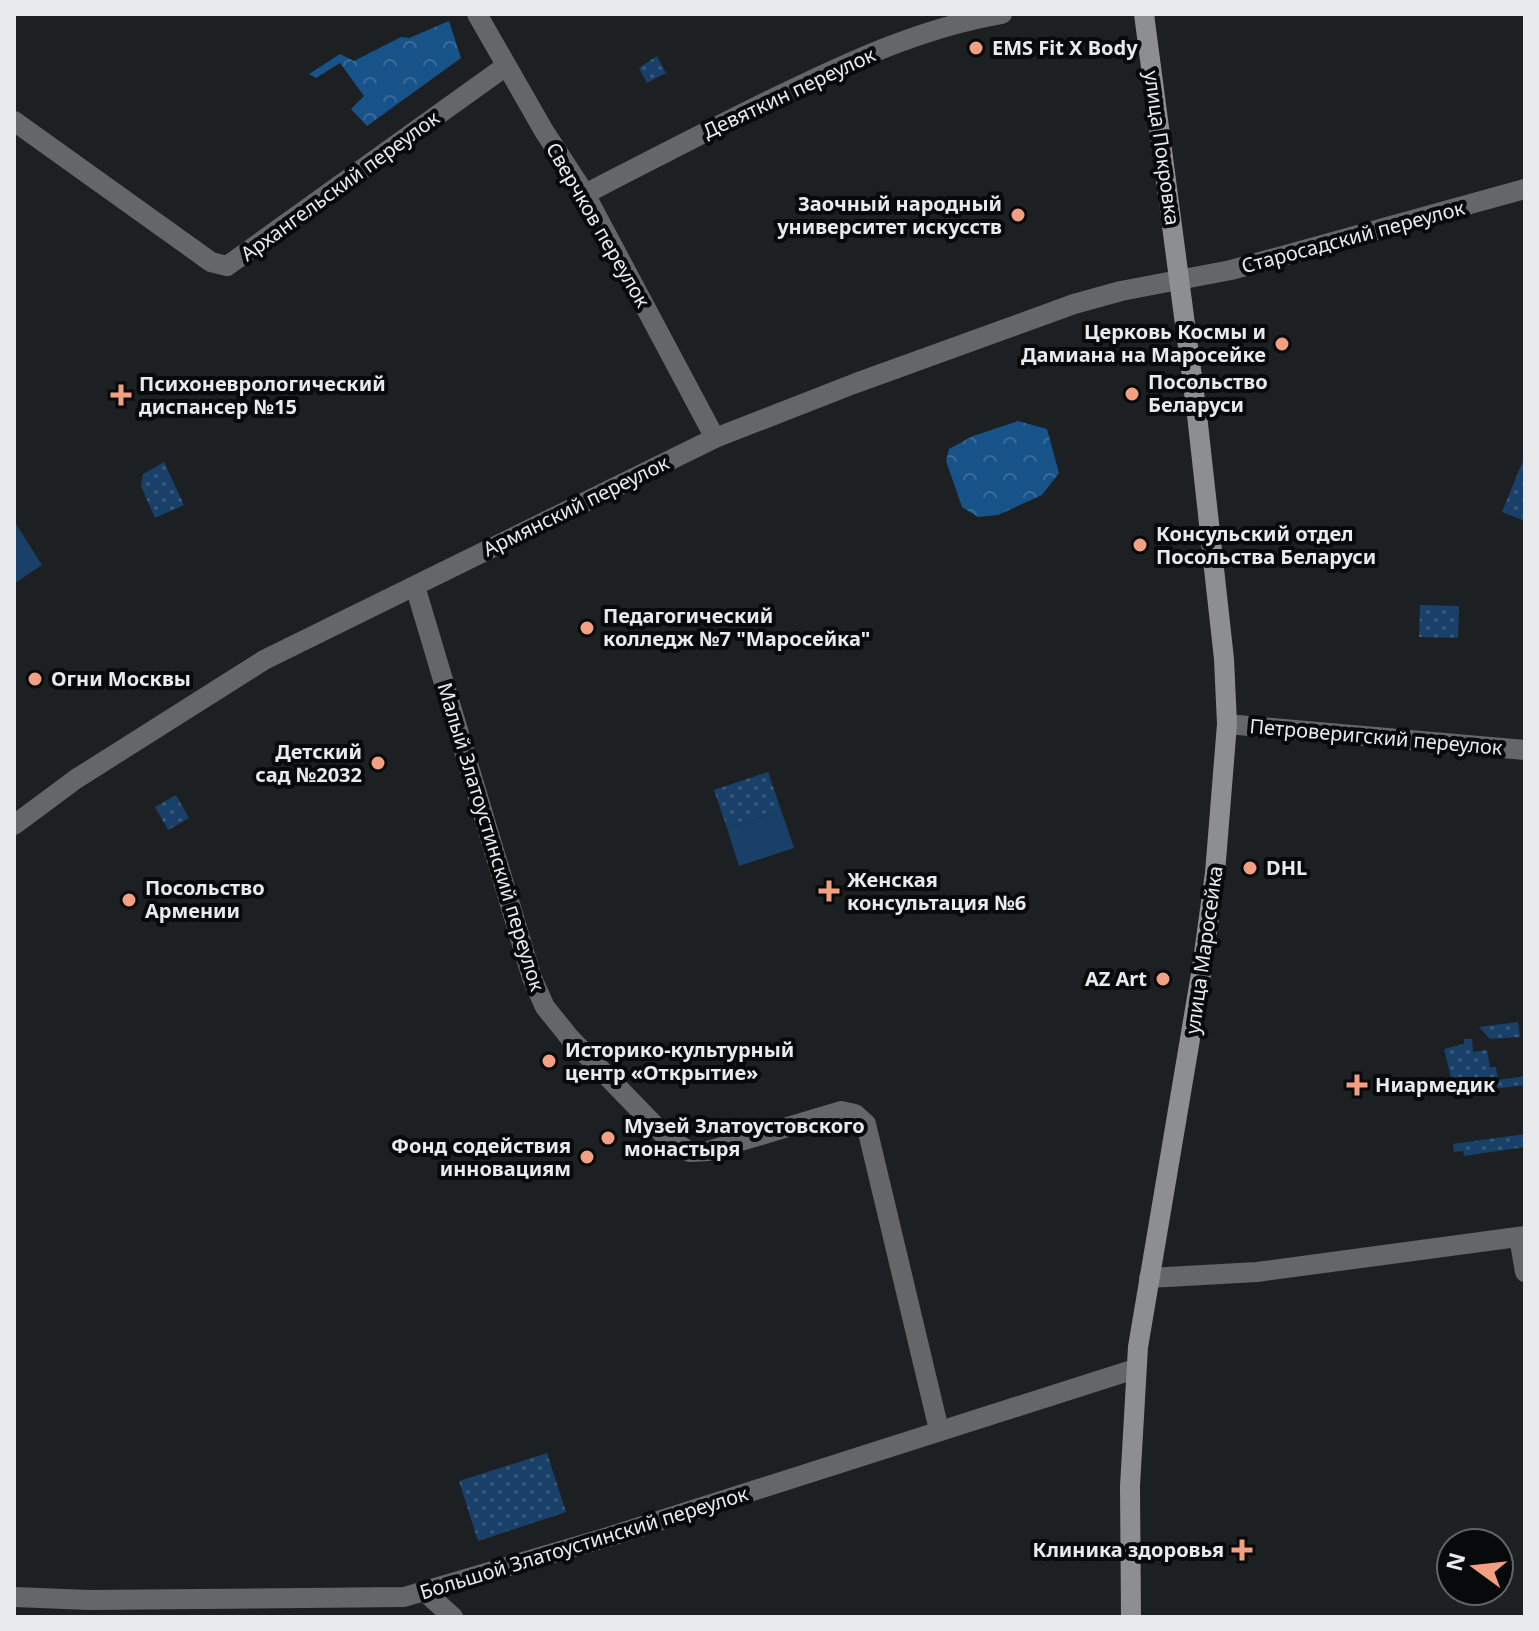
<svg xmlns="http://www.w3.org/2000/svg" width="1539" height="1631" viewBox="0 0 1539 1631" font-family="'Noto Sans',sans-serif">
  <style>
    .grass { fill: url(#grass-dots) }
    .forest { fill: url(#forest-crowns) }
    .pitch { fill: #184068 }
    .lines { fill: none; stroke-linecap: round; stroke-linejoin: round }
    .street { stroke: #656667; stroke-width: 20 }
    .secondary { stroke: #8c8e91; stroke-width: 20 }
    .poi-dot { fill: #f2a081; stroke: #08090a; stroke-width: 3 }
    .labels { text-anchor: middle; stroke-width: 8; stroke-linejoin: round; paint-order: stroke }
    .poi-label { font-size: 20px; font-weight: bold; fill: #e9eaec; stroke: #08090a; text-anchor: start }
    .street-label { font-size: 20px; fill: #e9eaec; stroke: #08090a }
  </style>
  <defs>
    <pattern id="grass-dots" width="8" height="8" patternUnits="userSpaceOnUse" patternTransform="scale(2)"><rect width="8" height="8" fill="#184068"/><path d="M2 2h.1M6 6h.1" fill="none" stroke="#3a5c7e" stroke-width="1.8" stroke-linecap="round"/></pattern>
    <pattern id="forest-crowns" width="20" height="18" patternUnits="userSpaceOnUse" patternTransform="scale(2)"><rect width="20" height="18" fill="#175289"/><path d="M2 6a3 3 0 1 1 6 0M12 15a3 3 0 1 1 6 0" fill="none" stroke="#396b9a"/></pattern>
  </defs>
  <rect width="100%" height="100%" fill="#1d2022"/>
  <g class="grass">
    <polygon points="657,56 666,73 647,83 639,68"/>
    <polygon points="1525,456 1525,521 1502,512"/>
    <polygon points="164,462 184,505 155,518 141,486 143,474"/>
    <polygon points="1420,605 1459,606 1458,638 1419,637"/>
    <polygon points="768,772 781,810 727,828 714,790"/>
    <polygon points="176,795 189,818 168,830 155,807"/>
    <polygon points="1518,1022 1520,1037 1490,1039 1479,1027"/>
    <polygon points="1464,1039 1472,1039 1473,1052 1487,1050 1490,1067 1496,1067 1498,1080 1525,1076 1525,1085 1455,1094 1444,1049 1464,1044"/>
    <polygon points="1525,1134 1525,1147 1464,1156 1463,1151 1454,1152 1453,1144"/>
    <polygon points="547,1453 566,1512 478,1541 459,1481"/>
  </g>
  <g class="forest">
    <polygon points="449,21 461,58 367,126 351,109 364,96 340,63 316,78 309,74 340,54 354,61 401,37 409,38"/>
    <polygon points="1018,421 1047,429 1059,473 1042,495 998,515 978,517 962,507 946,461 949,449 973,436"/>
  </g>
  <g class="pitch">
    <polygon points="14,521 42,565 15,583 14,582"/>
    <polygon points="781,810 794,848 739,866 727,828"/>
  </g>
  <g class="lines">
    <g class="street">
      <polyline points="477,14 544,131 585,194 715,438"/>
      <polyline points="14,121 211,262 227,266 506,66"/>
      <path d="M 585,194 C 647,162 709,130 772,99 C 846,63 920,28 1002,14"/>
      <polyline points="415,586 532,978 545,1007 570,1038 665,1136 690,1152 708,1151 841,1111 855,1114 866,1124 939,1430"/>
      <polyline points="1227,724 1525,750"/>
      <polyline points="14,825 76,779 264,660 715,438 856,383 1074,304 1121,291 1231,270 1525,189"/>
      <polyline points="1519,1237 1525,1272"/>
      <polyline points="1149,1278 1257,1272 1525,1236"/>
      <polyline points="425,1592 453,1617"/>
      <polyline points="14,1597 90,1600 404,1597 608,1537 1135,1369"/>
    </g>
    <polyline class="secondary" points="1131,1617 1130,1486 1138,1347 1202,968 1215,873 1227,724 1224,659 1197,415 1144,14"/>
  </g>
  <g class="poi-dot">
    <circle cx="976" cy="48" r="8"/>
    <circle cx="1018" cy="215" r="8"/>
    <circle cx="1282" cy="344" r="8"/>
    <circle cx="1132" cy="394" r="8"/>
    <path d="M117 383h8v8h8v8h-8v8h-8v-8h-8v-8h8z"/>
    <circle cx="1140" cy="545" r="8"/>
    <circle cx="587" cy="628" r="8"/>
    <circle cx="35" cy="679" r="8"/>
    <circle cx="378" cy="763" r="8"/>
    <circle cx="1250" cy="868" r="8"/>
    <path d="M825 879h8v8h8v8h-8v8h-8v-8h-8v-8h8z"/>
    <circle cx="129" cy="900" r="8"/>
    <circle cx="1163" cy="979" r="8"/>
    <circle cx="549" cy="1061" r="8"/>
    <path d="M1353 1073h8v8h8v8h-8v8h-8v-8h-8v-8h8z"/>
    <circle cx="608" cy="1138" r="8"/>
    <circle cx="587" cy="1157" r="8"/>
    <path d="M1238 1538h8v8h8v8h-8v8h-8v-8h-8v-8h8z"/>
  </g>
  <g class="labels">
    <g class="poi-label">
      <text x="992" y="55">EMS Fit X Body</text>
      <text x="1002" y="211" text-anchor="end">Заочный народный<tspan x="1002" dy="23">университет искусств</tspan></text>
      <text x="1266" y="339" text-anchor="end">Церковь Космы и<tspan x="1266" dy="23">Дамиана на Маросейке</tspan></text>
      <text x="1148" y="389">Посольство<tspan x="1148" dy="23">Беларуси</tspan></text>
      <text x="139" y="391">Психоневрологический<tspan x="139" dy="23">диспансер №15</tspan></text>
      <text x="1156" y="541">Консульский отдел<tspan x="1156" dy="23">Посольства Беларуси</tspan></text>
      <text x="603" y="623">Педагогический<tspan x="603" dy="23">колледж №7 "Маросейка"</tspan></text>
      <text x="51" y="686">Огни Москвы</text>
      <text x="362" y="759" text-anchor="end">Детский<tspan x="362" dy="23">сад №2032</tspan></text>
      <text x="1266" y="875">DHL</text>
      <text x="847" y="887">Женская<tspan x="847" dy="23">консультация №6</tspan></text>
      <text x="145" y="895">Посольство<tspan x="145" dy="23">Армении</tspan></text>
      <text x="1147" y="986" text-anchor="end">AZ Art</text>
      <text x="565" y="1057">Историко-культурный<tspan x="565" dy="23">центр «Открытие»</tspan></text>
      <text x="1375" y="1092">Ниармедик</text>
      <text x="624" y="1133">Музей Златоустовского<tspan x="624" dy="23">монастыря</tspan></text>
      <text x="571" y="1153" text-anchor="end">Фонд содействия<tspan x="571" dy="23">инновациям</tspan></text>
      <text x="1224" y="1557" text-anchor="end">Клиника здоровья</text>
    </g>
    <g class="street-label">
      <text transform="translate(789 93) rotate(-25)" y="7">Девяткин переулок</text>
      <text transform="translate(1162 148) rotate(82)" y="7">улица Покровка</text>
      <text transform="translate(340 186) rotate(-36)" y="7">Архангельский переулок</text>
      <text transform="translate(598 225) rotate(60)" y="7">Сверчков переулок</text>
      <text transform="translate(1353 237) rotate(-15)" y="7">Старосадский переулок</text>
      <text transform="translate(576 506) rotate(-26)" y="7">Армянский переулок</text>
      <text transform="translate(1376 737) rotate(5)" y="7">Петроверигский переулок</text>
      <text transform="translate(491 837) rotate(73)" y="7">Малый Златоустинский переулок</text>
      <text transform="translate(1204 950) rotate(-82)" y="7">улица Маросейка</text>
      <text transform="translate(584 1543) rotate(-17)" y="7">Большой Златоустинский переулок</text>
    </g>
  </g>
  <rect width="1539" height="1631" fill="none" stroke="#e9eaec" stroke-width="32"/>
  <g transform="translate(1475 1567) rotate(285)"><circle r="38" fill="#08090a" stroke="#626364" stroke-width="2"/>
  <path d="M0-6L14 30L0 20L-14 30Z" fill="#f2a081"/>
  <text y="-12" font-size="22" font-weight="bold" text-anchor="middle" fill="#e9eaec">N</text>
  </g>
</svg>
